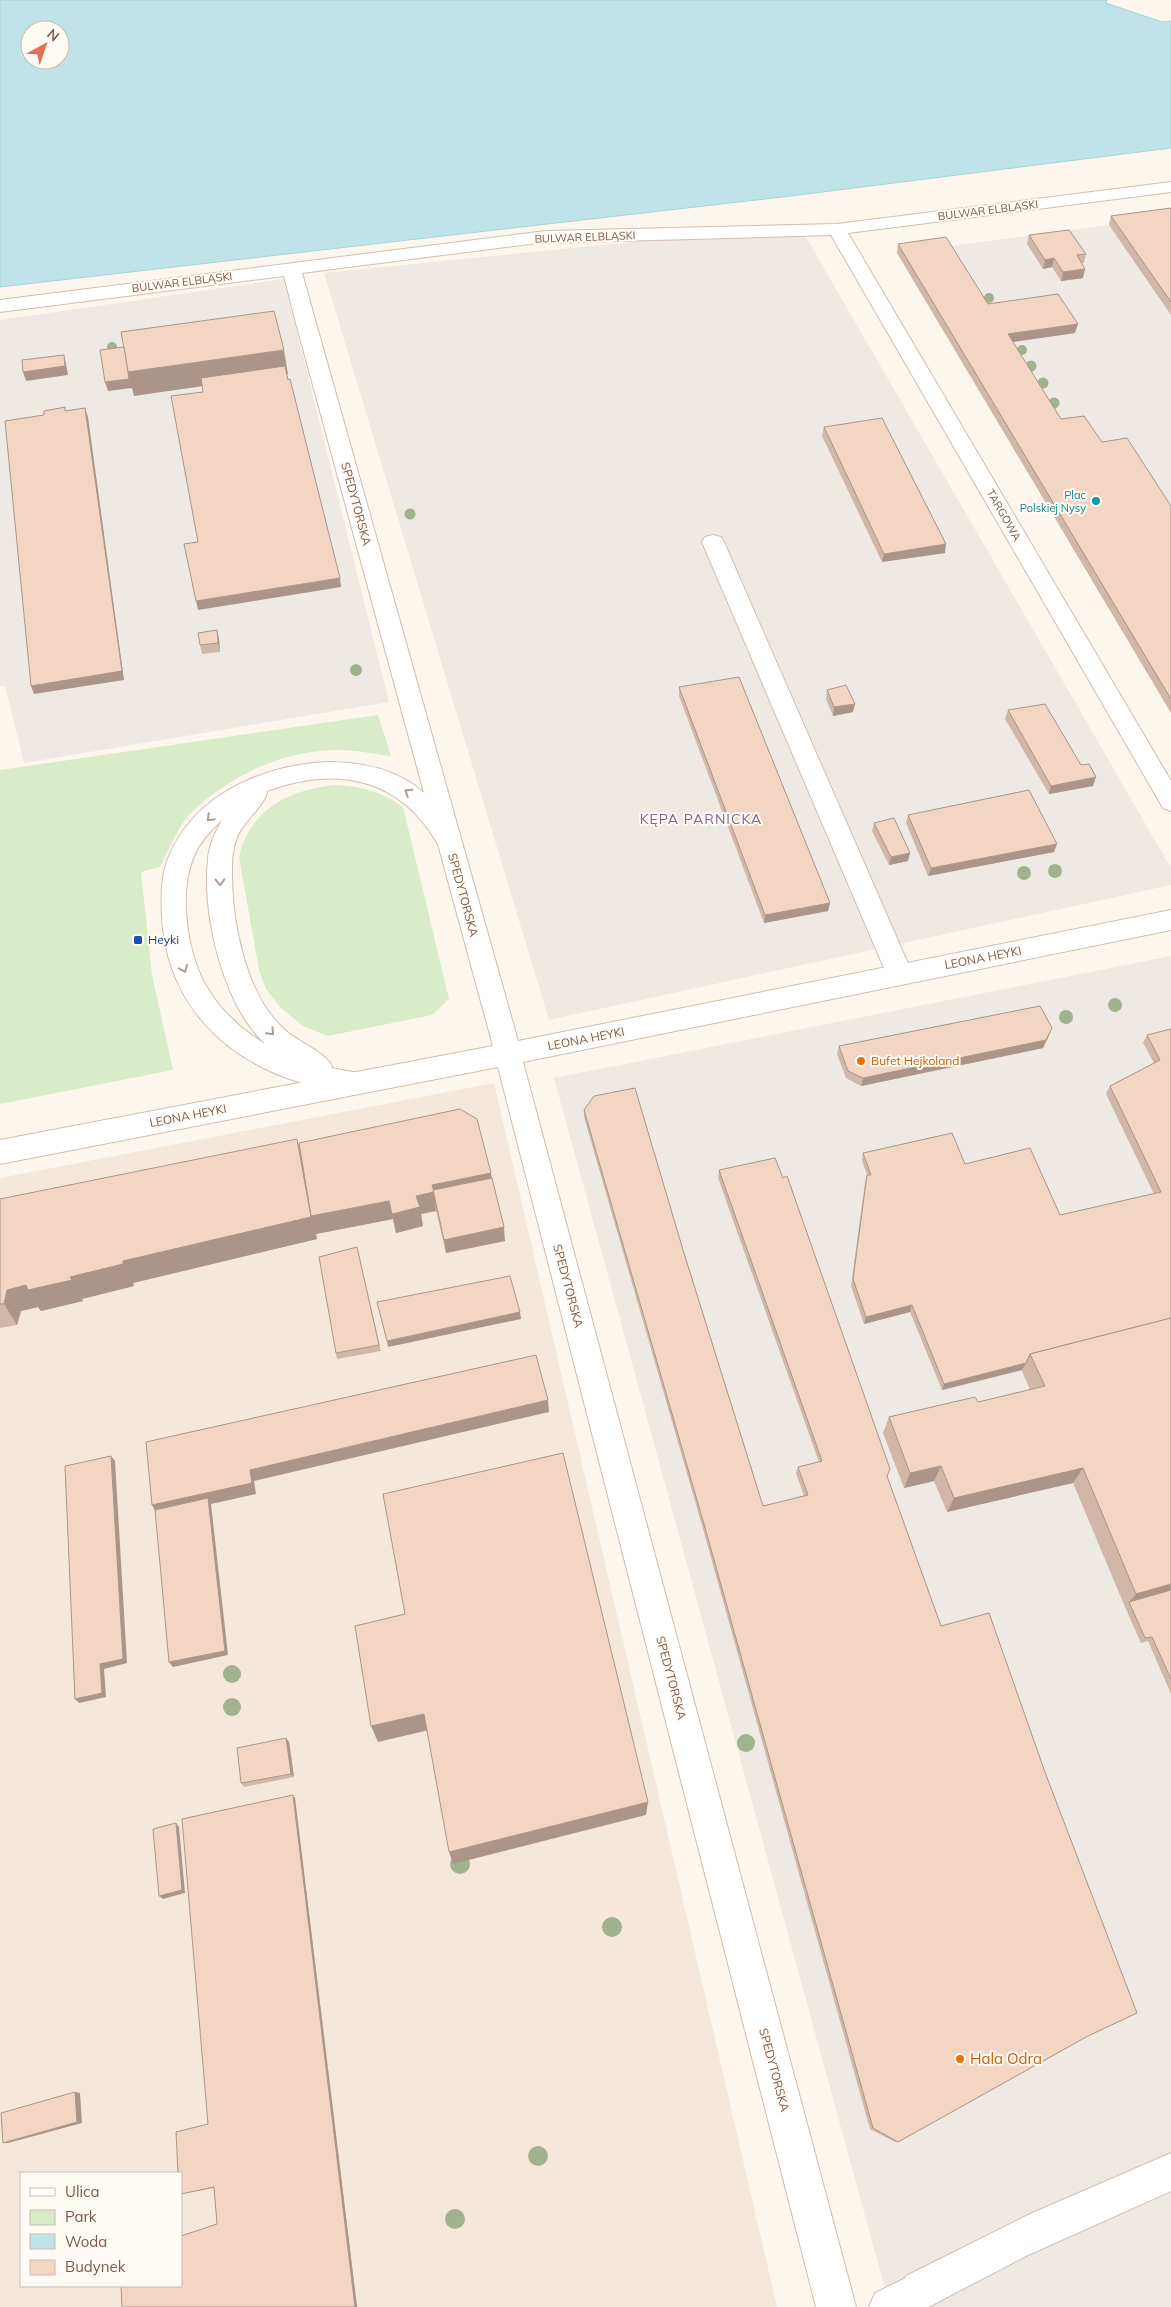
<svg xmlns="http://www.w3.org/2000/svg" width="1171" height="2307" viewBox="0 0 1171 2307" font-family="Mulish,sans-serif">
  <style>
    .residential { fill: #f5e8da; fill-rule: evenodd }
    .industrial { fill: #efe9e4 }
    .green { fill: #d8ecc9 }
    .water { fill: #bfe3e8; stroke: #a5d3da; fill-rule: evenodd }
    .lines { fill: none; stroke-linecap: round; stroke-linejoin: round }
    .lane-casing { stroke: #d1beb0; stroke-width: 2 }
    .street-casing { stroke: #d1beb0; stroke-width: 2 }
    .lane { fill: #fff; fill-rule: evenodd }
    .street { fill: #fff; fill-rule: evenodd }
    .tree { fill: #a0b28e }
    .wall { fill: #d1b7a8 }
    .shaded-wall { fill: #aa9588 }
    .building { fill: #f3d5c3; stroke: #aa9588 }
    .oneway { stroke: #af9d94 }
    .culture-dot { fill: #0f9aa8; stroke: #fffaf3; stroke-width: 2 }
    .transit-dot { fill: #1a4fb4; stroke: #fffaf3; stroke-width: 2 }
    .food-dot { fill: #e8710a; stroke: #fffaf3; stroke-width: 2 }
    .labels { text-anchor: middle; stroke-width: 4; stroke-linejoin: round; paint-order: stroke }
    .far-street-label { font-size: 11px; fill: #7a5c4d; stroke: #fffaf3 }
    .far-culture-label { font-size: 11px; fill: #0d838f; stroke: #fffaf3; text-anchor: end }
    .street-label { font-size: 12px; fill: #7a5c4d; stroke: #fffaf3 }
    .transit-label { font-size: 12px; fill: #164399; stroke: #fffaf3; text-anchor: start }
    .food-label { font-size: 12px; fill: #c56008; stroke: #fffaf3; text-anchor: start }
    .neighbourhood-label { font-size: 14px; letter-spacing: 1px; fill: #846695; stroke: #fffaf3 }
    .near-food-label { font-size: 15px; fill: #c56008; stroke: #fffaf3; text-anchor: start }
  </style>
  <rect width="100%" height="100%" fill="#fdf6ec"/>
  <path class="residential" d="M 494,1083 L 777,2307 L 0,2307 L 0,1178 ZM 21,2173 L 181,2173 L 181,2286 L 21,2286 Z"/>
  <g class="industrial">
    <polygon points="1171,217 1171,712 897,253"/>
    <polygon points="799,225 1171,868 1171,885 549,1020 324,273"/>
    <polygon points="284,279 389,702 24,763 5,686 0,686 0,320"/>
    <polygon points="1171,956 1171,2307 890,2307 554,1078"/>
  </g>
  <g class="green">
    <path d="M 378,715 L 391,756 C 374,754 355,750 338,750 C 284,750 228,776 190,814 C 177,828 169,850 160,867 L 141,872 L 152,975 L 173,1070 L 0,1104 L 0,770 Z"/>
    <path d="M 333,785 C 360,786 381,791 403,807 L 449,999 L 432,1015 L 328,1036 L 303,1026 L 280,1007 L 266,989 L 259,970 L 239,857 C 250,809 288,791 333,785 Z"/>
  </g>
  <path class="water" d="M 0,0 L 1107,0 L 1106,3 L 1162,22 L 1171,21 L 1171,148 L 791,196 L 0,287 ZM 30,30 L 60,30 L 60,60 L 30,60 Z"/>
  <g class="lines">
    <g class="lane-casing">
      <g id="lane">
        <polygon points="546,231 552,233 555,237 552,241 302,273 316,323 313,327 306,329 299,327 296,323 284,276 0,312 0,300"/>
        <polygon points="713,535 721,537 724,542 913,975 909,982 900,985 891,982 887,975 702,542 705,537"/>
        <path d="M 327,762 C 391,762 430,784 460,840 L 457,846 L 448,849 L 439,846 C 401,778 338,765 267,791 C 268,800 246,821 240,831 C 234,842 232,855 232,868 C 231,919 245,995 285,1030 C 298,1042 325,1052 332,1066 L 331,1068 L 369,1075 L 373,1083 L 369,1091 C 348,1098 320,1089 299,1082 C 221,1058 166,1000 162,916 C 161,896 161,875 169,856 C 195,794 264,765 327,762 ZM 222,820 C 215,833 209,845 208,859 C 202,916 223,1004 265,1044 C 242,1030 222,1012 208,989 C 187,955 178,893 194,856 C 200,842 211,830 222,820 Z"/>
        <path d="M 1171,2153 L 1171,2191 L 1026,2256 L 934,2304 C 924,2307 916,2307 906,2304 L 901,2290 L 906,2276 L 1030,2214 Z"/>
      </g>
    </g>
    <g class="street-casing">
      <g id="street">
        <polygon points="1171,182 1171,192 848,233 1171,781 1171,811 1163,808 831,235 546,243 540,241 537,237 540,233 546,231 837,224"/>
        <polygon points="306,317 313,319 316,323 518,1041 1171,910 1171,930 523,1062 856,2307 816,2307 498,1067 0,1164 0,1140 493,1046 296,323 299,319"/>
        <polygon points="920,2271 934,2276 939,2290 934,2304 928,2307 869,2307 875,2293"/>
      </g>
    </g>
    <use href="#lane" class="lane"/>
    <use href="#street" class="street"/>
  </g>
  <g class="tree">
    <circle cx="989" cy="298" r="5"/>
    <circle cx="112" cy="347" r="5"/>
    <circle cx="1022" cy="350" r="5"/>
    <circle cx="1031" cy="366" r="5.5"/>
    <circle cx="1043" cy="383" r="5.5"/>
    <circle cx="1054" cy="403" r="5.5"/>
    <circle cx="410" cy="514" r="5.5"/>
    <circle cx="356" cy="670" r="6"/>
    <circle cx="1055" cy="871" r="7"/>
    <circle cx="1024" cy="873" r="7"/>
    <circle cx="1115" cy="1005" r="7"/>
    <circle cx="1066" cy="1017" r="7"/>
    <circle cx="232" cy="1674" r="9"/>
    <circle cx="232" cy="1707" r="9"/>
    <circle cx="746" cy="1743" r="9"/>
    <circle cx="460" cy="1864" r="10"/>
    <circle cx="612" cy="1927" r="10"/>
    <circle cx="538" cy="2156" r="10"/>
    <circle cx="455" cy="2219" r="10"/>
  </g>
  <g class="wall">
    <polygon points="1171,208 1171,315 1109,225 1111,216"/>
    <polygon points="1029,235 1086,254 1084,263 1082,263 1083,278 1061,281 1052,267 1043,269 1027,244"/>
    <polygon points="898,244 988,304 1075,333 1013,342 1061,419 1102,442 1171,506 1171,713 897,253"/>
    <polygon points="824,427 945,553 882,562 822,436"/>
    <polygon points="219,639 220,652 202,654 200,645"/>
    <polygon points="679,687 830,903 828,911 764,923 679,696"/>
    <polygon points="827,690 853,712 833,716 826,699"/>
    <polygon points="1008,710 1093,786 1049,794 1005,719"/>
    <polygon points="908,815 1054,852 928,876 906,823"/>
    <polygon points="874,823 908,861 889,865 872,831"/>
    <polygon points="1171,1029 1171,1694 1148,1641 1141,1643 1125,1607 1073,1483 947,1512 934,1481 904,1488 883,1433 889,1417 978,1402 1030,1390 1022,1371 1022,1370 942,1390 910,1312 864,1324 851,1286 865,1182 867,1175 862,1160 863,1153 965,1164 1060,1215 1154,1194 1106,1094 1110,1086 1154,1063 1143,1043 1147,1035"/>
    <polygon points="1049,1036 1043,1048 861,1086 846,1078 837,1054 839,1046"/>
    <polygon points="584,1110 683,1250 763,1506 804,1496 796,1473 798,1467 819,1462 718,1178 719,1170 887,1476 1088,2036 898,2142 895,2142 870,2129 703,1529 584,1117"/>
    <polygon points="299,1144 492,1178 505,1241 446,1253 436,1211 421,1214 423,1226 396,1233 393,1219 316,1234 317,1239 133,1283 134,1286 82,1299 83,1301 41,1311 38,1307 21,1311 17,1325 0,1328 0,1199"/>
    <polygon points="357,1247 381,1351 337,1359 336,1353"/>
    <polygon points="286,1738 289,1742 294,1777 244,1787 241,1783"/>
    <polygon points="295,1798 357,2307 122,2307 217,2224 214,2188 181,2194 181,2173 208,2124"/>
  </g>
  <g class="shaded-wall">
    <polygon points="1054,258 1052,267 1043,269 1045,260"/>
    <polygon points="1085,269 1083,278 1061,281 1063,272"/>
    <polygon points="1078,324 1075,333 1006,343 1008,334"/>
    <polygon points="284,350 288,374 134,396 132,388 108,391 105,382 128,372"/>
    <polygon points="64,355 66,364 68,375 26,381 23,372"/>
    <polygon points="85,408 88,417 124,680 34,694 31,686"/>
    <polygon points="946,544 945,553 882,562 884,554"/>
    <polygon points="340,578 341,587 198,610 196,601"/>
    <polygon points="217,630 219,639 220,652 218,643"/>
    <polygon points="855,704 853,712 833,716 834,707"/>
    <polygon points="1096,777 1093,786 1049,794 1051,786"/>
    <polygon points="1057,844 1054,852 928,876 931,868"/>
    <polygon points="910,853 908,861 889,865 891,857"/>
    <polygon points="830,903 828,911 764,923 765,915"/>
    <polygon points="1052,1028 1043,1048 861,1086 863,1078"/>
    <polygon points="304,1163 389,1201 393,1219 316,1234 317,1239 133,1283 134,1286 82,1299 83,1301 41,1311 38,1307 21,1311 17,1325 4,1304 7,1290 26,1285 70,1277 123,1261"/>
    <polygon points="491,1173 493,1192 435,1200 436,1211 421,1214 423,1226 396,1233 392,1214 416,1196 432,1185"/>
    <polygon points="504,1227 505,1241 446,1253 444,1240"/>
    <polygon points="912,1305 910,1312 864,1324 866,1317"/>
    <polygon points="520,1312 521,1319 388,1347 387,1341"/>
    <polygon points="1026,1363 1022,1370 942,1390 944,1384"/>
    <polygon points="548,1400 549,1412 254,1481 256,1494 211,1504 228,1655 173,1667 169,1662 158,1516 152,1505 250,1470"/>
    <polygon points="111,1456 115,1461 127,1663 104,1669 106,1697 79,1703 75,1699 100,1664"/>
    <polygon points="941,1466 934,1481 904,1488 910,1473"/>
    <polygon points="1083,1468 1073,1483 947,1512 954,1498"/>
    <polygon points="1171,1584 1171,1594 1129,1602 1125,1607 1136,1594"/>
    <polygon points="424,1714 429,1730 378,1742 371,1726"/>
    <polygon points="286,1738 289,1742 294,1777 291,1774"/>
    <polygon points="293,1795 295,1798 357,2307 355,2307"/>
    <polygon points="648,1802 646,1815 453,1864 449,1852"/>
    <polygon points="176,1823 179,1827 185,1893 163,1899 159,1896"/>
    <polygon points="75,2092 80,2093 82,2123 8,2143 3,2143"/>
  </g>
  <g class="building">
    <polygon points="1171,208 1171,302 1111,216"/>
    <polygon points="1069,230 1086,254 1077,255 1085,269 1063,272 1054,258 1045,260 1029,235"/>
    <polygon points="946,237 988,304 1058,294 1078,324 1008,334 1061,419 1084,416 1102,442 1127,438 1171,506 1171,699 898,244"/>
    <polygon points="274,311 284,350 128,372 121,332"/>
    <polygon points="124,347 129,379 105,382 100,350"/>
    <polygon points="64,355 65,366 23,372 22,360"/>
    <polygon points="285,366 288,380 290,379 340,578 196,601 184,544 198,542 171,396 203,392 201,378"/>
    <polygon points="65,407 65,411 85,408 122,671 31,686 5,421 44,415 44,411"/>
    <polygon points="882,418 946,544 884,554 824,427"/>
    <polygon points="217,630 218,643 200,645 198,633"/>
    <polygon points="739,677 830,903 765,915 679,687"/>
    <polygon points="846,685 855,704 834,707 827,690"/>
    <polygon points="1045,704 1081,765 1089,764 1096,777 1051,786 1008,710"/>
    <polygon points="1029,790 1057,844 931,868 908,815"/>
    <polygon points="894,818 910,853 891,857 874,823"/>
    <polygon points="1040,1006 1052,1028 1046,1040 863,1078 848,1071 839,1046"/>
    <polygon points="1171,1029 1171,1318 1030,1354 1026,1363 944,1384 912,1305 866,1317 853,1279 867,1175 871,1175 863,1153 952,1133 965,1164 1030,1148 1060,1215 1161,1192 1110,1086 1160,1060 1147,1035"/>
    <polygon points="635,1088 683,1250 763,1506 808,1495 798,1467 822,1461 719,1170 775,1158 783,1178 787,1176 890,1469 887,1476 941,1626 989,1613 1046,1775 1137,2013 1088,2036 898,2142 873,2128 704,1524 584,1110 594,1096"/>
    <polygon points="460,1109 477,1119 491,1173 432,1185 434,1192 416,1196 420,1207 392,1214 389,1201 311,1216 299,1143"/>
    <polygon points="297,1139 311,1217 123,1261 123,1264 70,1277 72,1280 28,1290 26,1285 7,1290 4,1304 0,1304 0,1199"/>
    <polygon points="492,1178 504,1227 444,1240 433,1190"/>
    <polygon points="357,1247 379,1345 336,1353 319,1257"/>
    <polygon points="510,1276 520,1312 387,1341 377,1302"/>
    <polygon points="1171,1318 1171,1584 1136,1594 1083,1468 954,1498 941,1466 910,1473 889,1417 975,1397 978,1402 1045,1386 1030,1354"/>
    <polygon points="536,1355 548,1400 250,1470 252,1483 152,1505 146,1442"/>
    <polygon points="563,1453 648,1802 449,1852 424,1714 371,1726 355,1626 405,1614 383,1494"/>
    <polygon points="111,1456 123,1659 100,1664 102,1693 75,1699 65,1466"/>
    <polygon points="208,1498 225,1651 169,1662 155,1510"/>
    <polygon points="1171,1590 1171,1679 1152,1637 1145,1638 1129,1602"/>
    <polygon points="286,1738 291,1774 241,1783 237,1748"/>
    <polygon points="293,1795 355,2307 122,2307 121,2286 181,2286 181,2236 217,2224 214,2187 181,2194 181,2173 178,2173 176,2132 208,2124 182,1819"/>
    <polygon points="176,1823 182,1890 159,1896 153,1829"/>
    <polygon points="75,2092 77,2122 3,2143 1,2113"/>
  </g>
  <defs><path id="oneway-chevron" d="M-2-3.5L2.5 0L-2 3.5" fill="none" stroke-width="1.6" stroke-linecap="round" stroke-linejoin="round" transform="scale(1.25)"/></defs>
  <g class="oneway">
    <use href="#oneway-chevron" transform="translate(408 792) rotate(-147)"/>
    <use href="#oneway-chevron" transform="translate(210 818) rotate(135)"/>
    <use href="#oneway-chevron" transform="translate(220 882) rotate(89)"/>
    <use href="#oneway-chevron" transform="translate(184 969) rotate(67)"/>
    <use href="#oneway-chevron" transform="translate(271 1032) rotate(46)"/>
  </g>
  <circle class="culture-dot" cx="1096" cy="501" r="5"/>
  <rect class="transit-dot" x="133" y="935" width="10" height="10" rx="2.5"/>
  <g class="food-dot">
    <circle cx="861" cy="1061" r="5"/>
    <circle cx="960" cy="2059" r="5"/>
  </g>
  <g class="labels">
    <g class="far-street-label">
      <text transform="translate(988 210) rotate(-7)" y="4">BULWAR ELBLĄSKI</text>
      <text transform="translate(585 237) rotate(-2)" y="4">BULWAR ELBLĄSKI</text>
      <text transform="translate(182 282) rotate(-7)" y="4">BULWAR ELBLĄSKI</text>
      <text transform="translate(1004 515) rotate(60)" y="4">TARGOWA</text>
    </g>
    <g class="far-culture-label">
      <text x="1086" y="499">Plac<tspan x="1086" dy="13">Polskiej Nysy</tspan></text>
    </g>
    <g class="street-label">
      <text transform="translate(356 504) rotate(75)" y="4">SPEDYTORSKA</text>
      <text transform="translate(463 895) rotate(75)" y="4">SPEDYTORSKA</text>
      <text transform="translate(983 958) rotate(-11)" y="4">LEONA HEYKI</text>
      <text transform="translate(586 1039) rotate(-11)" y="4">LEONA HEYKI</text>
      <text transform="translate(188 1116) rotate(-11)" y="4">LEONA HEYKI</text>
      <text transform="translate(568 1286) rotate(75)" y="4">SPEDYTORSKA</text>
      <text transform="translate(671 1678) rotate(75)" y="4">SPEDYTORSKA</text>
      <text transform="translate(774 2070) rotate(75)" y="4">SPEDYTORSKA</text>
    </g>
    <g class="transit-label">
      <text x="148" y="944">Heyki</text>
    </g>
    <g class="food-label">
      <text x="871" y="1065">Bufet Hejkoland</text>
    </g>
    <g class="neighbourhood-label">
      <text x="701" y="824">KĘPA PARNICKA</text>
    </g>
    <g class="near-food-label">
      <text x="970" y="2064">Hala Odra</text>
    </g>
  </g>
  <rect x="20" y="2172" width="162" height="115" fill="#fffaf3" stroke="#cabbb1"/>
  <rect x="30" y="2188" width="25" height="8" fill="#ffffff" stroke="#cabbb1"/>
  <text x="65" y="2197" font-size="15" fill="#7a5c4d">Ulica</text>
  <rect x="30" y="2210" width="25" height="15" fill="#d8ecc9" stroke="#cabbb1"/>
  <text x="65" y="2222" font-size="15" fill="#7a5c4d">Park</text>
  <rect x="30" y="2234" width="25" height="15" fill="#bfe3e8" stroke="#cabbb1"/>
  <text x="65" y="2247" font-size="15" fill="#7a5c4d">Woda</text>
  <rect x="30" y="2260" width="25" height="15" fill="#f3d5c3" stroke="#cabbb1"/>
  <text x="65" y="2272" font-size="15" fill="#7a5c4d">Budynek</text>
  <g transform="translate(45 45) rotate(40)"><circle r="24" fill="#fffaf3" stroke="#cabbb1"/>
  <path d="M0-4L9 19L0 12L-9 19Z" fill="#e76f51"/>
  <text y="-8" font-size="14" font-weight="bold" text-anchor="middle" fill="#7a5c4d">N</text>
  </g>
</svg>
